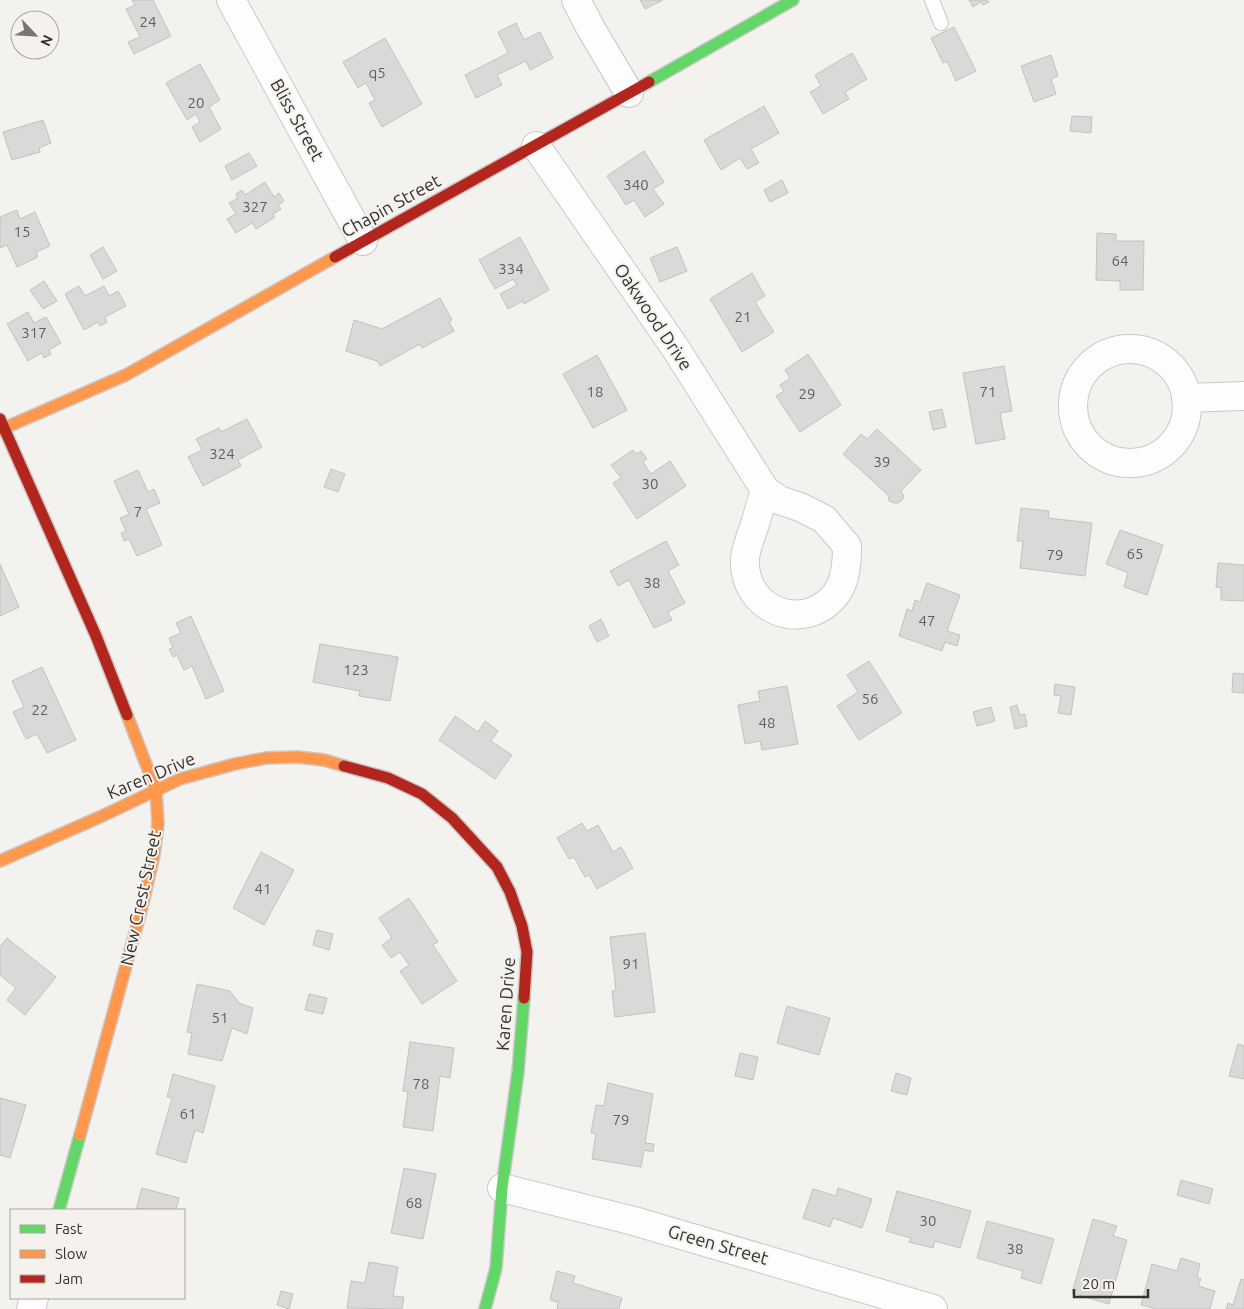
<svg xmlns="http://www.w3.org/2000/svg" width="1244" height="1309" viewBox="0 0 1244 1309" font-family="Ubuntu,sans-serif">
  <style>
    .building { fill: #dad9d7; stroke: #c4c2c0 }
    .lines { fill: none; stroke-linecap: round; stroke-linejoin: round }
    .lane-casing { stroke: #cbc9c7; stroke-width: 16 }
    .street-casing { stroke: #cbc9c7; stroke-width: 30 }
    .fast-casing { stroke: #cbc9c7; stroke-width: 14 }
    .slow-casing { stroke: #cbc9c7; stroke-width: 14 }
    .jam-casing { stroke: #cbc9c7; stroke-width: 14 }
    .lane { stroke: #fdfdfd; stroke-width: 14 }
    .street { stroke: #fdfdfd; stroke-width: 28 }
    .fast { stroke: #63d668; stroke-width: 11 }
    .slow { stroke: #ff974d; stroke-width: 11 }
    .jam { stroke: #b3261e; stroke-width: 11 }
    .labels { text-anchor: middle; stroke-width: 4; stroke-linejoin: round; paint-order: stroke }
    .number-label { font-size: 15px; fill: #605f5d }
    .street-label { font-size: 18px; fill: #343331; stroke: #f5f2ee }
  </style>
  <rect width="100%" height="100%" fill="#f4f2ef"/>
  <g class="building">
    <polygon points="132,0 153,0 171,36 134,54 128,42 140,37 126,9 135,5"/>
    <polygon points="640,0 663,0 645,9"/>
    <polygon points="969,0 987,0 989,2 983,5 981,2 973,7"/>
    <polygon points="516,23 524,40 540,32 553,58 530,70 526,61 497,75 502,85 476,98 465,75 508,53 498,32"/>
    <polygon points="954,27 976,71 956,81 947,61 943,63 931,38"/>
    <polygon points="385,38 422,104 382,127 369,103 375,100 366,83 358,88 343,62"/>
    <polygon points="852,53 867,79 845,92 849,99 823,114 810,92 821,86 815,75"/>
    <polygon points="1051,55 1058,76 1051,79 1056,94 1034,102 1021,66"/>
    <polygon points="200,64 220,100 209,107 221,129 200,142 192,127 200,122 196,114 187,120 166,83"/>
    <polygon points="764,106 779,133 751,149 759,163 747,169 740,158 721,170 704,140"/>
    <polygon points="1072,116 1092,117 1091,133 1070,131"/>
    <polygon points="43,120 51,143 39,148 40,152 12,160 3,132"/>
    <polygon points="644,151 664,182 653,189 664,204 645,217 634,200 626,205 607,176"/>
    <polygon points="249,153 257,166 232,180 225,166"/>
    <polygon points="782,180 788,193 770,202 764,190"/>
    <polygon points="265,182 274,197 279,193 284,201 278,205 281,209 273,214 275,217 256,229 252,223 236,233 227,219 236,214 229,203 238,198 236,194 242,190 245,195"/>
    <polygon points="17,210 20,219 35,212 50,246 36,252 38,257 17,267 7,245 0,248 0,217"/>
    <polygon points="1097,233 1116,234 1116,241 1144,241 1143,290 1120,290 1120,281 1096,280"/>
    <polygon points="520,237 549,290 524,304 523,301 508,309 500,294 517,285 513,279 495,289 479,260"/>
    <polygon points="103,247 117,271 103,279 90,255"/>
    <polygon points="677,247 687,271 660,282 650,258"/>
    <polygon points="752,273 765,296 755,302 774,332 742,352 710,299"/>
    <polygon points="44,281 57,301 43,309 30,290"/>
    <polygon points="79,286 85,296 104,286 109,296 118,291 126,306 105,317 107,322 100,326 98,322 84,330 65,294"/>
    <polygon points="440,298 452,320 449,322 454,331 422,348 420,344 380,366 377,361 346,351 354,320 382,329"/>
    <polygon points="28,312 34,323 46,317 61,343 49,350 51,354 44,358 41,353 28,361 7,324"/>
    <polygon points="808,354 841,405 800,432 776,396 784,391 780,385 790,378 785,370"/>
    <polygon points="597,355 627,410 593,428 563,374"/>
    <polygon points="1004,366 1012,411 1000,413 1005,439 976,444 963,373"/>
    <polygon points="942,409 946,427 933,430 929,412"/>
    <polygon points="247,419 262,447 238,460 241,466 203,486 188,457 202,450 196,439 219,428 221,432"/>
    <polygon points="877,429 921,470 901,491 904,496 902,500 898,503 894,503 889,501 888,495 843,454 861,434 867,439"/>
    <polygon points="633,450 636,454 641,451 647,459 643,462 651,474 670,461 686,486 637,519 613,483 621,478 611,465"/>
    <polygon points="331,469 345,474 338,492 324,487"/>
    <polygon points="138,470 148,492 154,489 160,503 146,509 162,545 137,556 129,539 124,541 121,533 126,531 120,518 129,514 114,481"/>
    <polygon points="1021,508 1049,511 1048,518 1092,523 1085,576 1020,568 1023,541 1017,541"/>
    <polygon points="1120,530 1163,545 1147,595 1124,587 1128,573 1106,564"/>
    <polygon points="666,541 679,565 668,571 685,603 668,612 672,620 654,628 629,580 618,586 610,571"/>
    <polygon points="1218,563 1244,565 1244,601 1221,600 1221,588 1216,587"/>
    <polygon points="0,564 19,607 0,616"/>
    <polygon points="927,583 960,595 947,631 960,635 957,646 945,642 942,651 899,636 907,609 912,611 915,600 920,602"/>
    <polygon points="191,616 224,691 206,699 192,666 184,670 177,655 173,657 169,649 173,648 169,638 181,633 176,623"/>
    <polygon points="601,619 609,636 597,642 589,626"/>
    <polygon points="320,644 398,657 390,701 359,696 360,691 313,682"/>
    <polygon points="869,661 902,713 859,740 837,706 858,692 847,675"/>
    <polygon points="42,667 76,740 47,753 37,734 26,739 13,712 24,707 12,681"/>
    <polygon points="1233,673 1244,674 1244,693 1232,692"/>
    <polygon points="1055,684 1075,687 1071,715 1058,713 1061,696 1054,695"/>
    <polygon points="787,686 798,744 762,750 760,741 745,744 738,705 760,701 758,691"/>
    <polygon points="1017,705 1020,715 1025,714 1027,726 1015,729 1010,707"/>
    <polygon points="991,707 995,721 977,726 973,712"/>
    <polygon points="455,716 478,732 485,721 498,731 491,741 512,755 495,779 439,740"/>
    <polygon points="582,823 587,831 598,825 613,852 621,847 633,868 597,889 589,875 585,877 574,857 569,859 557,838"/>
    <polygon points="261,852 294,870 264,925 233,908"/>
    <polygon points="409,898 438,942 433,945 457,981 422,1004 400,971 409,965 400,952 391,958 382,945 392,938 379,918"/>
    <polygon points="317,930 333,934 329,950 313,945"/>
    <polygon points="645,933 655,1012 615,1017 612,991 616,990 610,937"/>
    <polygon points="7,938 56,977 25,1015 7,1000 16,988 0,975 0,947"/>
    <polygon points="197,984 230,991 239,1003 253,1008 247,1034 232,1028 222,1061 188,1054 192,1033 187,1032"/>
    <polygon points="309,994 327,998 323,1014 305,1010"/>
    <polygon points="787,1006 830,1018 819,1055 777,1043"/>
    <polygon points="410,1042 454,1048 450,1078 440,1076 433,1131 403,1127 408,1092 403,1091"/>
    <polygon points="1238,1044 1244,1046 1244,1079 1229,1076"/>
    <polygon points="740,1053 758,1057 753,1080 735,1076"/>
    <polygon points="896,1073 911,1078 907,1095 891,1091"/>
    <polygon points="173,1074 215,1086 203,1133 195,1130 186,1163 156,1154 172,1098 167,1097"/>
    <polygon points="608,1083 653,1094 645,1143 654,1144 653,1152 644,1150 641,1167 592,1159 596,1134 591,1133 596,1105 604,1106"/>
    <polygon points="0,1098 26,1105 10,1158 0,1155"/>
    <polygon points="404,1168 436,1174 423,1239 391,1233"/>
    <polygon points="1181,1180 1213,1189 1209,1204 1177,1195"/>
    <polygon points="142,1188 179,1198 176,1210 136,1210"/>
    <polygon points="838,1188 872,1199 862,1228 833,1218 830,1227 803,1218 813,1189 836,1196"/>
    <polygon points="897,1191 971,1211 960,1248 935,1241 933,1248 909,1242 911,1238 886,1231"/>
    <polygon points="1093,1219 1117,1226 1113,1236 1127,1240 1109,1304 1072,1293"/>
    <polygon points="987,1221 1054,1239 1041,1284 1021,1278 1023,1271 977,1258"/>
    <polygon points="1181,1258 1200,1264 1197,1277 1201,1279 1198,1286 1215,1291 1210,1309 1156,1309 1141,1305 1152,1264 1177,1271"/>
    <polygon points="369,1262 398,1267 393,1296 404,1297 402,1309 347,1308 351,1281 365,1283"/>
    <polygon points="557,1271 575,1276 573,1283 622,1298 619,1309 557,1309 558,1302 550,1300"/>
    <polygon points="1241,1279 1244,1280 1244,1309 1226,1309 1228,1303 1233,1305"/>
    <polygon points="281,1291 293,1294 289,1309 277,1305"/>
  </g>
  <g class="lines">
    <g class="lane-casing">
      <polyline id="lane" points="932,0 941,23"/>
    </g>
    <g class="street-casing">
      <g id="street">
        <polyline points="231,0 363,241"/>
        <polyline points="576,0 590,27 629,93"/>
        <path d="M 536,146 L 676,349 L 765,490 L 779,500 L 800,507 L 824,519 L 847,546 C 847,562 846,581 836,594 C 804,635 743,610 745,560 C 745,549 751,537 754,527 C 758,515 761,502 765,490"/>
        <circle cx="1130" cy="406" r="57"/>
        <polyline points="1186,398 1244,396"/>
        <polyline points="502,1188 634,1221 933,1309"/>
        <polyline points="31,1309 34,1298"/>
      </g>
    </g>
    <g class="fast-casing">
      <g id="fast">
        <polyline points="649,82 793,0"/>
        <polyline points="59,1210 80,1135"/>
        <polyline points="485,1309 496,1268 502,1188 518,1072 524,998"/>
      </g>
    </g>
    <g class="slow-casing">
      <g id="slow">
        <polyline points="0,430 126,375 335,257"/>
        <polyline points="0,861 100,817 180,779 235,764 266,758 297,757 324,760 344,766"/>
        <polyline points="80,1135 142,907 154,855 158,824 156,790 127,715"/>
      </g>
    </g>
    <g class="jam-casing">
      <g id="jam">
        <polyline points="335,257 649,82"/>
        <polyline points="0,419 96,636 127,715"/>
        <polyline points="344,766 388,778 422,794 452,818 497,867 510,892 522,926 527,952 524,998"/>
      </g>
    </g>
    <use href="#lane" class="lane"/>
    <use href="#street" class="street"/>
    <use href="#fast" class="fast"/>
    <use href="#slow" class="slow"/>
    <use href="#jam" class="jam"/>
  </g>
  <g class="labels">
    <g class="number-label">
      <text x="148" y="27">24</text>
      <text x="377" y="78">q5</text>
      <text x="196" y="108">20</text>
      <text x="636" y="190">340</text>
      <text x="255" y="212">327</text>
      <text x="22" y="237">15</text>
      <text x="1120" y="266">64</text>
      <text x="511" y="274">334</text>
      <text x="743" y="322">21</text>
      <text x="34" y="338">317</text>
      <text x="595" y="397">18</text>
      <text x="988" y="397">71</text>
      <text x="807" y="399">29</text>
      <text x="222" y="459">324</text>
      <text x="882" y="467">39</text>
      <text x="650" y="489">30</text>
      <text x="138" y="517">7</text>
      <text x="1135" y="559">65</text>
      <text x="1055" y="560">79</text>
      <text x="652" y="588">38</text>
      <text x="927" y="626">47</text>
      <text x="356" y="675">123</text>
      <text x="870" y="704">56</text>
      <text x="40" y="715">22</text>
      <text x="767" y="728">48</text>
      <text x="263" y="894">41</text>
      <text x="631" y="969">91</text>
      <text x="220" y="1023">51</text>
      <text x="421" y="1089">78</text>
      <text x="188" y="1119">61</text>
      <text x="621" y="1125">79</text>
      <text x="414" y="1208">68</text>
      <text x="928" y="1226">30</text>
      <text x="1015" y="1254">38</text>
    </g>
    <g class="street-label">
      <text transform="translate(297 120) rotate(61)" y="6">Bliss Street</text>
      <text transform="translate(391 206) rotate(-29)" y="6">Chapin Street</text>
      <text transform="translate(653 317) rotate(56)" y="6">Oakwood Drive</text>
      <text transform="translate(151 776) rotate(-23)" y="6">Karen Drive</text>
      <text transform="translate(141 898) rotate(-78)" y="6">New Crest Street</text>
      <text transform="translate(506 1004) rotate(-86)" y="6">Karen Drive</text>
      <text transform="translate(718 1245) rotate(16)" y="6">Green Street</text>
    </g>
  </g>
  <rect x="10" y="1209" width="175" height="90" fill="#f5f2ee" stroke="#a8a6a2"/>
  <rect x="20" y="1225" width="25" height="8" fill="#63d668" stroke="#a8a6a2"/>
  <text x="55" y="1234" font-size="15" fill="#343331">Fast</text>
  <rect x="20" y="1250" width="25" height="8" fill="#ff974d" stroke="#a8a6a2"/>
  <text x="55" y="1259" font-size="15" fill="#343331">Slow</text>
  <rect x="20" y="1275" width="25" height="8" fill="#b3261e" stroke="#a8a6a2"/>
  <text x="55" y="1284" font-size="15" fill="#343331">Jam</text>
  <g transform="translate(35 35) rotate(115)"><circle r="24" fill="#f5f2ee" stroke="#a8a6a2"/>
  <path d="M0-4L9 19L0 12L-9 19Z" fill="#777674"/>
  <text y="-8" font-size="14" font-weight="bold" text-anchor="middle" fill="#343331">N</text>
  </g>
  <path d="M1074 1289v8h74v-8" fill="none" stroke="#343331" stroke-width="2.5"/>
  <text x="1082" y="1289" font-size="15" fill="#343331" stroke="#f5f2ee" stroke-width="4" paint-order="stroke">20 m</text>
</svg>
